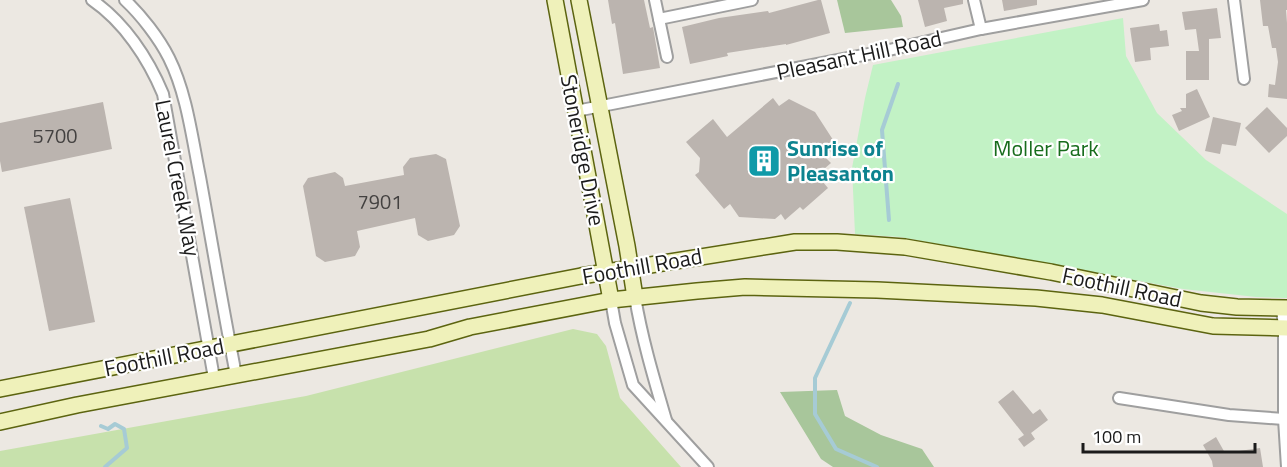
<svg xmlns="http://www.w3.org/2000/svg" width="1287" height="467" viewBox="0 0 1287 467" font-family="'Titillium Web',sans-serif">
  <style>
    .grass { fill: #c7e1ac }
    .forest { fill: #a8c69b }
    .park { fill: #c2f2c5 }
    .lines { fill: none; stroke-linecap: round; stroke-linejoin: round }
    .stream { stroke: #a6cbd5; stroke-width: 4 }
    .building { fill: #bbb4af }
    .street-casing { stroke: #9f9f9f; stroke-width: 14 }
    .secondary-casing { stroke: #5c6410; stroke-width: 18 }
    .street { stroke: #fff; stroke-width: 10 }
    .secondary { stroke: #eff1ba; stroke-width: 15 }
    .labels { text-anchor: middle; stroke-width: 4.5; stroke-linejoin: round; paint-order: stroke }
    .number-label { font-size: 20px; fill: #434140 }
    .street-label { font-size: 22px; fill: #1b1b1b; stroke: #fff }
    .culture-label { font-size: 22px; font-weight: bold; fill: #0d838f; stroke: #fff; text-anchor: start }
    .park-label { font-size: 22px; fill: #176c1c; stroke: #fff }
  </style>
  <rect width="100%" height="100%" fill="#ece8e2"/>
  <polygon class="grass" points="573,329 597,334 606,346 620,398 681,467 0,467 0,451 306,396"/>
  <g class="forest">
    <polygon points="837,0 891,0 901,16 903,27 845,33"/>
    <polygon points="837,390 845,416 881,435 922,449 934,467 833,467 821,459 780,392"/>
  </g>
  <polygon class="park" points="1123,18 1126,56 1157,113 1206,160 1287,214 1287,298 1256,297 1183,289 900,237 855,234 852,168 865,98 873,65"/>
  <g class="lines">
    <g class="stream">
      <polyline points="889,220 882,130 898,84"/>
      <polyline points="850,303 815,378 815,414 836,449 877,467"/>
      <polyline points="101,426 108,429 115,424 124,429 127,448 105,467"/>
    </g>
  </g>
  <g class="building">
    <polygon points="608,0 644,0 650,28 653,27 660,68 623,74 615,23 612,24"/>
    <polygon points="818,0 821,0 830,33 786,45 786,44 727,53 728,56 690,64 682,27 719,18 768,11 769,13"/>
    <polygon points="918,0 963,0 963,4 944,8 947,21 925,27"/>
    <polygon points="1002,0 1037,0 1037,5 1004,11"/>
    <polygon points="1260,0 1287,0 1287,10 1286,10 1287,23 1287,99 1268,97 1269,84 1275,85 1278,62 1276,48 1272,48 1268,26 1263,26"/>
    <polygon points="1217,8 1221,38 1209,39 1209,80 1186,80 1186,51 1199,51 1196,29 1185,30 1182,12"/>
    <polygon points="1159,24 1160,31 1167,30 1169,46 1150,48 1151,60 1135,62 1130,28"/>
    <polygon points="1197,89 1210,117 1179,131 1172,115 1182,111 1180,108 1186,108 1186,94"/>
    <polygon points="773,98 779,106 789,99 815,112 837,146 825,157 831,163 817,175 828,188 803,210 800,207 785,220 781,214 775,219 739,217 730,204 724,209 695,175 699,172 700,158 686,142 713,119 727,137"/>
    <polygon points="103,102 112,149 2,172 0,161 0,123"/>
    <polygon points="1267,107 1287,128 1287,136 1269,153 1245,128"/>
    <polygon points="1213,117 1241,123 1236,146 1222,144 1220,154 1205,151"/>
    <polygon points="436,154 446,159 460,226 454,235 428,241 418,235 415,218 357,231 360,247 355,256 325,262 316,256 303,186 308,178 335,172 343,178 345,186 404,175 403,167 410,158"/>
    <polygon points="70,198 95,322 49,331 24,207"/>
    <polygon points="1013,390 1033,414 1040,409 1048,420 1031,433 1035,439 1024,447 1018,439 1024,435 998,402"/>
    <polygon points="1216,437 1225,453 1260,448 1263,467 1213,467 1212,461 1203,445"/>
  </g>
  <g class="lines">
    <g class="street-casing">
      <g id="street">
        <path d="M 92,0 C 124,22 148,58 163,94 L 214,378"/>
        <path d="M 125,0 C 141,15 159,38 169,58 C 187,94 192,138 200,177 C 212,243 223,309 236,375"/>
        <polyline points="655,0 659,19 752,0"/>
        <polyline points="974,0 981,29"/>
        <polyline points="1234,0 1244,79"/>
        <polyline points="659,19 667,57"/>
        <polyline points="576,111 889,50 981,29 1143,0"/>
        <path d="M 635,297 C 642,339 654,379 666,420"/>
        <polyline points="611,300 615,323 633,385 708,467"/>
        <polyline points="1282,308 1284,328 1284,419 1287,467"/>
        <polyline points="1119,398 1229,415 1284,419"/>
      </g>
    </g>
    <g class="secondary-casing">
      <g id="secondary">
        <polyline points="555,0 611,300"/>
        <polyline points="579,0 627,246 635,297"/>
        <polyline points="0,389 581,276 795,242 837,242 905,247 1051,272 1201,303 1237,307 1287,308"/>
        <polyline points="0,422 77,405 429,339 470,327 611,300 697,291 745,287 877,290 1036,298 1102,305 1213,326 1287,328"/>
      </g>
    </g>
    <use href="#street" class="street"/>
    <use href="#secondary" class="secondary"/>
  </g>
  <defs>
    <g id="building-square" transform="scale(1.725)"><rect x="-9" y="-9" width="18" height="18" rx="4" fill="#0f9aa8" stroke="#fff"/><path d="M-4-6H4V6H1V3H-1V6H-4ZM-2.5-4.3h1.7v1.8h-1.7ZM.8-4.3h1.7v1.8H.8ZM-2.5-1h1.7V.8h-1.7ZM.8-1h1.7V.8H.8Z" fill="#fff"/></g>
  </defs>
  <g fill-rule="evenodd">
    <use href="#building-square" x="764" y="161"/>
  </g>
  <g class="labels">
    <g class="number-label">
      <text x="55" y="143">5700</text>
      <text x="380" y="209">7901</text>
    </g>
    <g class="street-label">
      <text transform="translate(859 55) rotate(-12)" y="8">Pleasant Hill Road</text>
      <text transform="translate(583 150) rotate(79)" y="8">Stoneridge Drive</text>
      <text transform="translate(178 178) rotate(79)" y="8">Laurel Creek Way</text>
      <text transform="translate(642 266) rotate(-10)" y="8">Foothill Road</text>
      <text transform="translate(1122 287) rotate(12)" y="8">Foothill Road</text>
      <text transform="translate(164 357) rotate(-11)" y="8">Foothill Road</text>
    </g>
    <g class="culture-label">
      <text x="787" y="156">Sunrise of<tspan x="787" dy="25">Pleasanton</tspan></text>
    </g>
    <g class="park-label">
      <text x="1046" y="156">Moller Park</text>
    </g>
  </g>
  <path d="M1083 443v9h172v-9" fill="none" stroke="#1b1b1b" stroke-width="3"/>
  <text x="1092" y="443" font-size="18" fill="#1b1b1b" stroke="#ffffff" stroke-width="4.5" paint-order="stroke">100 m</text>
</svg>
